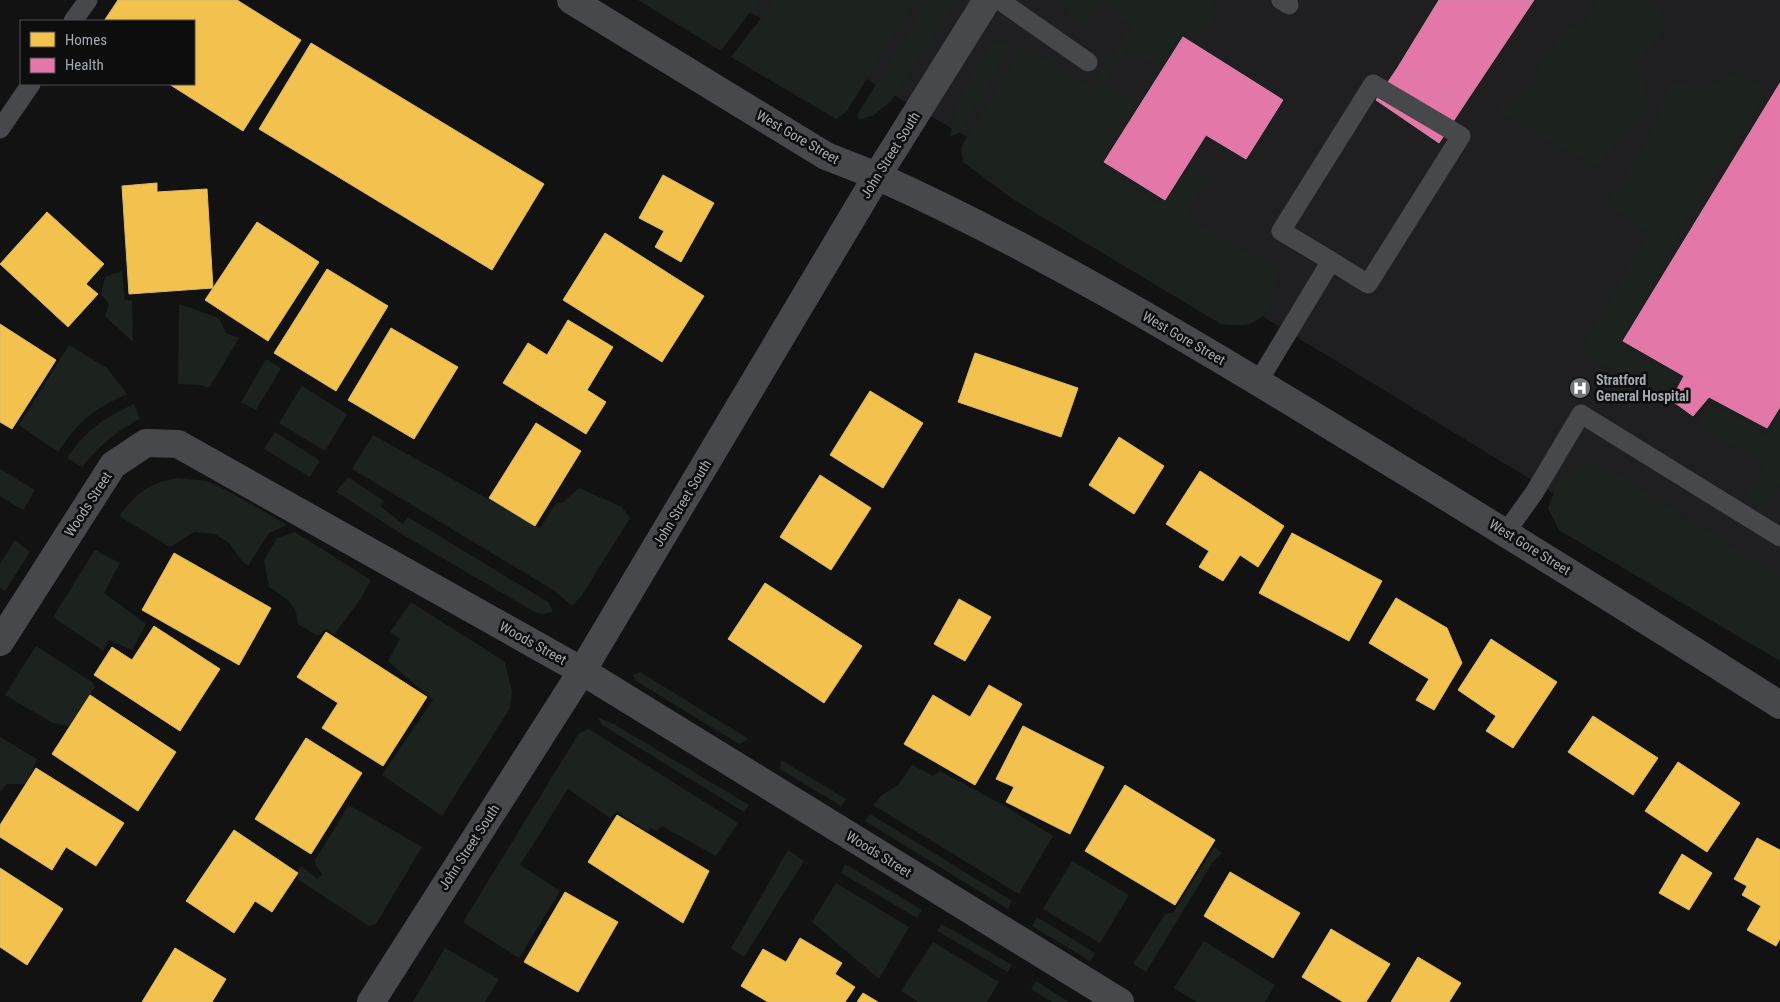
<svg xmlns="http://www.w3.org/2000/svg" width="1780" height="1002" viewBox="0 0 1780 1002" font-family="'Roboto Condensed',sans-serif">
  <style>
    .built { fill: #1f1f21 }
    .green { fill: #1c221d }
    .homes { fill: #f2c14e; stroke: #dbba6c }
    .health { fill: #e377a8; stroke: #d086ab }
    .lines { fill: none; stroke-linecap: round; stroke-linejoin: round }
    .service { stroke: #47484b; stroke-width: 19 }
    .minor { stroke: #47484b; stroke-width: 28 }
    .tertiary { stroke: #47484b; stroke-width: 28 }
    .labels { text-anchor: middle; stroke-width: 5; stroke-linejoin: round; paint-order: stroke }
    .street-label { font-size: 14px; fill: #a4aab2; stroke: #0d0d0e }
    .poi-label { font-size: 14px; font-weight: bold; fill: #a4aab2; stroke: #0d0d0e; text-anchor: start }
  </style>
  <rect width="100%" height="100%" fill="#121213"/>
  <polygon class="built" points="729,0 1780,0 1780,631 981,145"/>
  <g class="green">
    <polygon points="638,0 759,0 721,51"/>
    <polygon points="775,0 915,0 847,111 836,119 731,57"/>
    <polygon points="929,0 957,0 891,101 874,115 859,120 857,115"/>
    <path d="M 1061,0 L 1213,0 L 1219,13 L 1199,41 L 1183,32 L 1158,66 L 1127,48 L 1107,81 L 1137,101 L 1100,164 L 1159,204 L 1193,164 L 1210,177 L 1187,211 L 1193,221 L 1276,269 C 1275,293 1275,315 1249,324 C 1241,327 1229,324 1221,324 L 1014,200 L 963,162 L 961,147 L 1025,46 L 1092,88 L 1131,25 L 1102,4 L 1087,26 L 1069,14 Z"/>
    <polygon points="1597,0 1653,0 1668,26 1638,62 1649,106 1596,167 1496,111 1530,82 1562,32 1588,21"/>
    <polygon points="1014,42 958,134 950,136 958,99 992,44"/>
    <path d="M 1737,71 L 1769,90 L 1689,215 L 1620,344 L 1678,380 L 1665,406 L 1581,349 L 1649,233 L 1607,204 C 1631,166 1658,129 1667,84 L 1672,82 L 1707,87 Z"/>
    <polygon points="122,271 125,300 132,301 133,342 105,316 109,304 101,294 105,277"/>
    <polygon points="179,304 219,318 226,333 239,338 209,388 199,385 178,384"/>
    <path d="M 69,345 L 107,368 L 127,394 C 92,410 80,420 58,452 L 19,425 Z"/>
    <polygon points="266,359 281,368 256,410 241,402"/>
    <polygon points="302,386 347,414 325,451 279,423"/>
    <path d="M 134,404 L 140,419 C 115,431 100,446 82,467 L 67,458 C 88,428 102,419 134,404 Z"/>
    <polygon points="1712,404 1769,436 1780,419 1780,483 1763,510 1746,496 1765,465 1696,423"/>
    <polygon points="275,432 320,461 310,477 264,449"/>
    <polygon points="373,435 540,528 556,503 562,503 579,488 622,507 630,518 582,595 572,606 555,591 352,469"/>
    <polygon points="1581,462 1600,463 1780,577 1780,661 1559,530 1548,508 1558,480"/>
    <polygon points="0,469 35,490 23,510 0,496"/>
    <polygon points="348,477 384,501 380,506 403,524 408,517 548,602 553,612 542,614 533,611 408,538 336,492"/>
    <path d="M 177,478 L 207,481 L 232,493 L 287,525 L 269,533 L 248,566 L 242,561 L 229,543 L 215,534 L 194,532 L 170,547 L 119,516 C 139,491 145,485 177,478 Z"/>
    <path d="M 295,532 L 371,580 L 359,601 L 334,635 L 326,629 L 318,636 L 298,624 C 296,602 287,599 269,587 L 264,560 L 277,538 Z"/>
    <polygon points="15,540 30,552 5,591 0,588 0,564"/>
    <polygon points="95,550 120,563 104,593 146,624 132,650 109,640 103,651 53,617"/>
    <polygon points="411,602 505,662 512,691 510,708 442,816 382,775 433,700 388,661 400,639 390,632"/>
    <polygon points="36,646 92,682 95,687 69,726 53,723 5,695"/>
    <polygon points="640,672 749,739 739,744 636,681 633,675"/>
    <polygon points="598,718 614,724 749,805 744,812 602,725"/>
    <polygon points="589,729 738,823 716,856 662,826 657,831 651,828 648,832 617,812 610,818 568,789 520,865 560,891 519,958 463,922 579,733"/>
    <polygon points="0,737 37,759 26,784 7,784 0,792"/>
    <polygon points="781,760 846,799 841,806 780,769"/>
    <polygon points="912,765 933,776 940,771 1005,806 1053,836 1019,894 873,805 882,795 898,785"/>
    <polygon points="349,805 422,847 376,924 369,926 299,880 297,871 301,866 317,879 322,874 314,862"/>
    <polygon points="870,814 1012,901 1008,909 865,821"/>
    <polygon points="1214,847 1222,853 1212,863 1146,972 1133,964 1165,914 1173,913"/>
    <polygon points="788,850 804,861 744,957 731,948"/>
    <polygon points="1072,861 1129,895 1100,943 1043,909"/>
    <polygon points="845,864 922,910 917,918 841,873"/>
    <polygon points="836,883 909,927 879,979 812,922"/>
    <polygon points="1037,917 1095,953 1090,961 1032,926"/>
    <polygon points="942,924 1012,965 1008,972 937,931"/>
    <polygon points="1204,941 1275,985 1265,1002 1197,1002 1174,988"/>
    <polygon points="933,942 999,982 987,1002 918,1002 901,991"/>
    <polygon points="445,948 499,979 485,1002 413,1002"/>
    <polygon points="1036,981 1069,1002 1052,1002 1031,989"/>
  </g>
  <g class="homes">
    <polygon points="118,0 237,0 301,40 243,131 169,84 194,84 194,21 104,21"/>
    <polygon points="311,43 544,184 492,270 259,129"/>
    <polygon points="663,175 714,203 681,262 655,247 664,231 639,218"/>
    <polygon points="157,183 157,192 207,189 213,288 129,294 122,186"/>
    <polygon points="47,212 104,264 86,284 98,294 68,327 0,264"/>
    <polygon points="257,222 319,262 268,341 205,300"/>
    <polygon points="605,233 704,296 662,362 563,300"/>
    <polygon points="327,269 388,306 336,391 274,353"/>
    <polygon points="568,320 613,347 587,390 606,402 586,434 503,383 528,343 547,355"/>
    <polygon points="0,324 56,360 12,429 0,422"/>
    <polygon points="391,328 458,367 414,439 348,400"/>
    <polygon points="975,353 1078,388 1061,437 958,402"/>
    <polygon points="870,391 923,423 883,488 830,455"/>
    <polygon points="536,423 581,451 535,526 489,498"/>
    <polygon points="1119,437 1164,466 1134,514 1089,485"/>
    <polygon points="1200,471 1284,526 1258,567 1240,555 1223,581 1199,567 1209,551 1166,524"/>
    <polygon points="820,475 871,508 831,570 780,537"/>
    <polygon points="1292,533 1382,581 1349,641 1259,593"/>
    <polygon points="174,553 271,608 239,665 142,610"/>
    <polygon points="765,583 862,646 824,703 728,639"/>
    <polygon points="1396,598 1447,628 1462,663 1434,710 1416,700 1429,679 1369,643"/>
    <polygon points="959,599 991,617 965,661 934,644"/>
    <polygon points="154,626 220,669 180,731 94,675 112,647 132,660"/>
    <polygon points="326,632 427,697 383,766 322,728 338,703 297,677"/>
    <polygon points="1491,639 1557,682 1513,748 1486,731 1496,716 1458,690"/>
    <polygon points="989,685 1022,704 975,785 904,744 933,695 970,717"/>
    <polygon points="90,695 176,752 138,811 52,754"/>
    <polygon points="1593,716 1658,758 1633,795 1568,752"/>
    <polygon points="1023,726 1104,767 1070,834 1006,802 1014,787 996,779"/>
    <polygon points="306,738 362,773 311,854 255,819"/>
    <polygon points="1678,762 1740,803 1707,852 1645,811"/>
    <polygon points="36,768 124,823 96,866 66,847 52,870 0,837 0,825"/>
    <polygon points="1125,785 1215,840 1175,905 1085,851"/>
    <polygon points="617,815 709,871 683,923 588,862"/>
    <polygon points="234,830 298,873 272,912 255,901 234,933 186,901"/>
    <polygon points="1757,838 1780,850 1780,939 1776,946 1747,930 1761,906 1742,895 1747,886 1734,879"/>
    <polygon points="1682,854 1712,873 1689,910 1659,893"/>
    <polygon points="0,868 63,909 27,965 0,947"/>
    <polygon points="1230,872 1300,913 1273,958 1204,916"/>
    <polygon points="565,892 618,922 578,992 524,962"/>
    <polygon points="1331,929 1390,964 1366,1002 1343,1002 1302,977"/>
    <polygon points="800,938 842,963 835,974 855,987 845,1002 768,1002 741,986 763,949 786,962"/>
    <polygon points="175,948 226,979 212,1002 142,1002"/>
    <polygon points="1418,957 1461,983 1449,1002 1391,1002"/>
    <polygon points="863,993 878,1002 857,1002"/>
  </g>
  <g class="health">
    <polygon points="1439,0 1534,0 1464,105 1398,67"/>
    <polygon points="1183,37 1283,100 1246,159 1206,135 1165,200 1104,162"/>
    <polygon points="1398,67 1464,105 1439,143 1376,100"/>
    <polygon points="1780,83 1780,407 1767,428 1709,397 1693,416 1671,400 1684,376 1623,341"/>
  </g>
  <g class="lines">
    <g class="service">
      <polyline points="999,0 1088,62"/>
      <polyline points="1281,0 1289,5"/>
      <polyline points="73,21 88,0"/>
      <polyline points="0,129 31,84"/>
      <polyline points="1258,382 1331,261 1368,284 1461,136 1373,84 1281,231 1331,261"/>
      <polyline points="1506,532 1534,493 1581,414 1780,537"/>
    </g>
    <g class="minor">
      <polyline points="571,0 826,156 877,176 987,0"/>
      <polyline points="0,642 113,465 146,443 178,444 582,671 1120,1002"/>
    </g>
    <path class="tertiary" d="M 371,1002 L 582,671 L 877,176 C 1032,246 1178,333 1324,422 C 1477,515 1629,609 1780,705"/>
  </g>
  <defs>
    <g id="hospital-disc" transform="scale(1.125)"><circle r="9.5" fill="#71757a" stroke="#0d0d0e"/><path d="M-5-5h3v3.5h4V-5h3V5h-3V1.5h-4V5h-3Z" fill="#fff"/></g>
  </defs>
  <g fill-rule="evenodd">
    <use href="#hospital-disc" x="1580" y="388"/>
  </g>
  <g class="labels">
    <g class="street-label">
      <text transform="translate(798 137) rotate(30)" y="5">West Gore Street</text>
      <text transform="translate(890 155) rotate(-58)" y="5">John Street South</text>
      <text transform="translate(1184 338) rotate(30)" y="5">West Gore Street</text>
      <text transform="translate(682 503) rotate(-59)" y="5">John Street South</text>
      <text transform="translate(88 504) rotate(-57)" y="5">Woods Street</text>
      <text transform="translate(1530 547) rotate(32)" y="5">West Gore Street</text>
      <text transform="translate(533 643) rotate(29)" y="5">Woods Street</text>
      <text transform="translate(469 847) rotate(-57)" y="5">John Street South</text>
      <text transform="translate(879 854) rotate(32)" y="5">Woods Street</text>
    </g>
    <g class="poi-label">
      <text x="1596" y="385">Stratford<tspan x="1596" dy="16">General Hospital</tspan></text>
    </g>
  </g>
  <rect x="20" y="20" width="175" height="65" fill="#0d0d0e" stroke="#494c50"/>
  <rect x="30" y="32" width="25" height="15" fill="#f2c14e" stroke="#494c50"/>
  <text x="65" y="45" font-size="15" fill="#a4aab2">Homes</text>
  <rect x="30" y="58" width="25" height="15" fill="#e377a8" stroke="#494c50"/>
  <text x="65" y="70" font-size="15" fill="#a4aab2">Health</text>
</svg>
